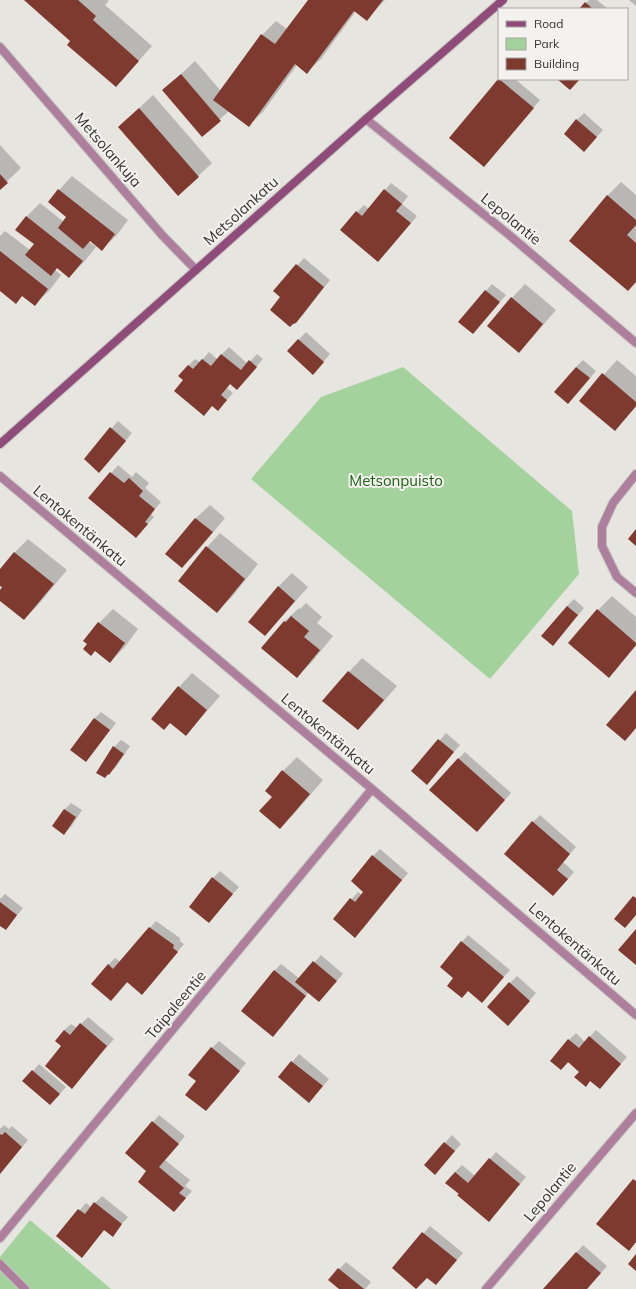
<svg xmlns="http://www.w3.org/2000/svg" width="636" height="1289" viewBox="0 0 636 1289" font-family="Mulish,sans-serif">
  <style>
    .green { fill: #a4d29d }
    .shadow { fill: #0003 }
    .building { fill: #7f3a30 }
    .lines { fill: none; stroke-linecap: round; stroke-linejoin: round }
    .lane-casing { stroke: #c4c2bd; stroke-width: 10 }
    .street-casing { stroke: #c4c2bd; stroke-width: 10 }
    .secondary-casing { stroke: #c4c2bd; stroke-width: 10 }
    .lane { stroke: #ad7f9d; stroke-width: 8 }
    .street { stroke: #ad7f9d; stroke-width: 8 }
    .secondary { stroke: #8f4c7a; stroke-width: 8 }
    .labels { text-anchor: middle; stroke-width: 4; stroke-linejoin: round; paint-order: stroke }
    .street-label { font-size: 15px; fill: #363533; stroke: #f4f2ee }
    .park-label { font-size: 15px; fill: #1c6113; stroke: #f4f2ee }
  </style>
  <rect width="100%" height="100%" fill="#e7e5e0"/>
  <g class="green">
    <polygon points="403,367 572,511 579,574 490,679 251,479 321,397"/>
    <polygon points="30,1220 111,1289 0,1289 0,1257"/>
  </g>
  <g class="shadow">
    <polygon points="26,0 107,0 109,1 105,5 152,46 116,86 71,41"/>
    <polygon points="309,0 385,0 367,19 356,11 321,59 307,72 297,65 263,112 249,125 229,111 202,135 164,90 195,61 221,91 262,35 276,21 287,29"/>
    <polygon points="589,0 597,0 608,9 581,9"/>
    <polygon points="629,0 636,0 636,6"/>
    <polygon points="499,79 515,79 540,100 484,166 450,138"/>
    <polygon points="153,95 212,163 178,195 119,127"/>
    <polygon points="584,113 603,130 591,143 577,120"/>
    <polygon points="0,145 21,168 0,188"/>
    <polygon points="72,176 128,220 116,236 102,249 91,240 89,242 96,247 83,263 69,277 58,267 55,270 61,275 49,291 35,304 23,295 0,290 0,236 5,231 30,250 35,244 26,217 40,203 64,222 68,217 59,190"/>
    <polygon points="621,182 636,195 636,282 607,196"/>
    <polygon points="391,183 408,196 402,204 417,216 385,254 357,212 364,205 369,209"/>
    <polygon points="304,258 330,280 303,315 296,322 282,297 275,291"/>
    <polygon points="492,284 506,295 473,333 459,322"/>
    <polygon points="525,284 556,310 532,338 518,351 512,298"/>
    <polygon points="306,332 330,354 320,366 288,351"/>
    <polygon points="229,347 248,364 257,354 263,359 237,389 231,383 227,388 233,393 218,410 185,380 188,366 195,359 200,362 209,352 217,359"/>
    <polygon points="583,360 596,371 575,396 576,367"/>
    <polygon points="617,360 636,376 636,407 615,430 580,401"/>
    <polygon points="118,421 132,433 106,464 85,459"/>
    <polygon points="118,465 132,477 136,472 149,483 145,488 161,502 151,514 154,517 136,537 90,498"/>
    <polygon points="210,505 225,518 196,553 182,567 167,554 196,518"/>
    <polygon points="220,533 258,564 231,598 217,611 207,547"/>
    <polygon points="28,539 67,570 38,605 24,619 0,600 0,591 3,587 0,585 0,570 14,553"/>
    <polygon points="292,573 308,587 278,621 265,635 278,587"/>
    <polygon points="612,596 636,617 636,646 608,676 598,610"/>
    <polygon points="574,599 584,608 559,638 567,606"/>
    <polygon points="306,603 322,617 317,623 333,636 311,663 297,677 262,648 285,621 299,608 300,609"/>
    <polygon points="113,609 138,629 124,648 110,662 84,641 99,623"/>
    <polygon points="362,658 397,686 372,715 358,729 349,672"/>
    <polygon points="192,673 220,696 199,720 186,734 171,722 179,687"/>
    <polygon points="101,712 116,723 92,754 85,761 94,719"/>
    <polygon points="446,733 460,745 427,783 413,771"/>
    <polygon points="121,740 130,746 116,767 105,777 114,747"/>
    <polygon points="465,752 511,793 484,824 458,759"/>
    <polygon points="297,757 323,780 294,814 280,828 273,797 283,771"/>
    <polygon points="71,803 82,810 71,827 64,834 64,810"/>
    <polygon points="540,815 576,847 563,862 574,872 560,888 533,822"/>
    <polygon points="380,849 408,873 362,930 334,919 358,892 362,895 365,892 373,856"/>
    <polygon points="220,871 239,887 209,922 213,878"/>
    <polygon points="5,894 23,908 6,929 0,924 0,899"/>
    <polygon points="156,921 180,938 180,941 184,944 148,987 128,982 111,1000 108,965 115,958 120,962"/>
    <polygon points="468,935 510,970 482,1001 454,978 462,942"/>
    <polygon points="321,955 343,974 319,1001 309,992 280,1029 274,971 281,964 300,979"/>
    <polygon points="517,976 536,993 515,1017 510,983"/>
    <polygon points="88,1017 114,1039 72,1087 63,1046 64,1030 71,1024 77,1028"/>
    <polygon points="596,1030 627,1057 600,1088 591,1080 586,1085 580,1072 569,1062 561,1069 569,1040 576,1033 585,1042"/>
    <polygon points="219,1041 246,1063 213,1103 212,1048"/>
    <polygon points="299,1054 329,1079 315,1095 279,1077"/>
    <polygon points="39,1064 66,1087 57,1097 33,1071"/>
    <polygon points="159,1115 185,1136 165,1160 190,1180 185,1186 192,1191 174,1211 148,1171 153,1122"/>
    <polygon points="4,1125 9,1129 12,1126 28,1140 0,1174 0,1129"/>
    <polygon points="452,1135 461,1144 441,1167 425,1165"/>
    <polygon points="496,1152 526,1177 496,1213 460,1194 455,1172 462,1165 475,1176"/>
    <polygon points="102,1196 128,1217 112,1235 105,1229 88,1249 57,1236 86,1203 91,1207"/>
    <polygon points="430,1226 463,1253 442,1277 427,1277 417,1288 393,1268"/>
    <polygon points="583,1245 607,1266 587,1289 545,1289"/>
    <polygon points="346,1262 371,1282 365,1289 340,1289 329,1280"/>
  </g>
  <g class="building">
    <polygon points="24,0 78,0 96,16 93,20 139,61 116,87 67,45 70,41"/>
    <polygon points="308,0 383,0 367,21 354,11 307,74 295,64 249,127 213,100 261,34 275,44"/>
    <polygon points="585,2 593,9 579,9"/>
    <polygon points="181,74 221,121 202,137 162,90"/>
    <polygon points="499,78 499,79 534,108 484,167 449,138"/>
    <polygon points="557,79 580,79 570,90"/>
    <polygon points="139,108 199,177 178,196 118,127"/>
    <polygon points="576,119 597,137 584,152 564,134"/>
    <polygon points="0,174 8,183 0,190"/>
    <polygon points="58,189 115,234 102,251 90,241 83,249 58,228 66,217 48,202"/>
    <polygon points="384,189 402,204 396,211 411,223 378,262 340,230 356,211 362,216"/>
    <polygon points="607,195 636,220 636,225 627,235 636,243 636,282 628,291 569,241"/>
    <polygon points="26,216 83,261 69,278 57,268 51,276 25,255 34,244 15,230"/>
    <polygon points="0,251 48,289 35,306 22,296 16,304 0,291"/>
    <polygon points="296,264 324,287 296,323 293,324 290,327 270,310 280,297 273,291"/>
    <polygon points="485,290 500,302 473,334 458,322"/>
    <polygon points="511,297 543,324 519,353 487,326"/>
    <polygon points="298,339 324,362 313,375 287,351"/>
    <polygon points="221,354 241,370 249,360 257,367 237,390 230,384 221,395 227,400 218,411 212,406 204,416 174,391 183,380 178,376 188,365 193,369 202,359 211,366"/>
    <polygon points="576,367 590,378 568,404 554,392"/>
    <polygon points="602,373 636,402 636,406 615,431 579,401"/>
    <polygon points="110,427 126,441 99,473 84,459"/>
    <polygon points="110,472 124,483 129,478 143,491 139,496 155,509 145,522 148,524 136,538 88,498"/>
    <polygon points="195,518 213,532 182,568 165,554"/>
    <polygon points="636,529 636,546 628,539"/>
    <polygon points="206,546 245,579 217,613 178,581"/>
    <polygon points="14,552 54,584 24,620 0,601 0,590 2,587 0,586 0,569"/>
    <polygon points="278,586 295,601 265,636 248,622"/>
    <polygon points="567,606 578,615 553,646 541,636"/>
    <polygon points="597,609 636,643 636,645 609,678 568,643"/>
    <polygon points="291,616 309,631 304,637 320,650 297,678 261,648 284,621 286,622"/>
    <polygon points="98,622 125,643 110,663 95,651 91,656 83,649 87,644 83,641"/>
    <polygon points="348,671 384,700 358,730 322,701"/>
    <polygon points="178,686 207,710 186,736 170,723 164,730 151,719"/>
    <polygon points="636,690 636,728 625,741 606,725"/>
    <polygon points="94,718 110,730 86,762 70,750"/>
    <polygon points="438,739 454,752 427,785 411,771"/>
    <polygon points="113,746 124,754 109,775 108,774 105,778 96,773"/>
    <polygon points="458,758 505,800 477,832 429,790"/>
    <polygon points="282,770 310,794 280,829 259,811 272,797 265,791"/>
    <polygon points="64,809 76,817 64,835 52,826"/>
    <polygon points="532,821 570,854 557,870 568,879 553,896 504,854"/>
    <polygon points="372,855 402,880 355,938 333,919 350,898 355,902 363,892 351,881"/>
    <polygon points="212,877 233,894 209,923 189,907"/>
    <polygon points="633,896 636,898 636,915 625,928 614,919"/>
    <polygon points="0,902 17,915 6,930 0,926"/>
    <polygon points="149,927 174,945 173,948 178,952 142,995 127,982 111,1001 91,984 108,964 113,969"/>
    <polygon points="636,929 636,965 618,950"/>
    <polygon points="461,941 504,977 482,1003 468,991 462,998 447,986 453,978 440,967"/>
    <polygon points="313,961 337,981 319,1002 295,982"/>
    <polygon points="274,970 306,996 273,1037 241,1011"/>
    <polygon points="509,982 530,1001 508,1026 487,1007"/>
    <polygon points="80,1023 107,1046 72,1089 45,1066 61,1046 55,1041 64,1030 70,1035"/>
    <polygon points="589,1036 621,1064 600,1089 590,1081 586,1087 574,1077 579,1072 568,1062 561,1070 550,1061 568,1039 579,1048"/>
    <polygon points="211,1047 240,1071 206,1111 185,1095 196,1081 188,1075"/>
    <polygon points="291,1061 323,1086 309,1103 278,1077"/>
    <polygon points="32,1070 60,1094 50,1105 22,1081"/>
    <polygon points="152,1121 179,1144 159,1167 184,1188 179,1193 186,1198 174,1212 138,1182 146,1171 125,1153"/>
    <polygon points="5,1132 22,1147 0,1174 0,1134 2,1135"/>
    <polygon points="444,1142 455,1151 435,1175 424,1165"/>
    <polygon points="489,1158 520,1184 489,1222 457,1195 459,1194 445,1183 455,1172 468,1183"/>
    <polygon points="633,1179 636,1181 636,1242 629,1251 596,1224"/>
    <polygon points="94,1202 122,1224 113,1237 104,1230 82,1258 56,1236 78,1209 85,1214"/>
    <polygon points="422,1232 457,1260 436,1285 427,1278 416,1289 392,1268"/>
    <polygon points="576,1252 601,1273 587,1289 543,1289"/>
    <polygon points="636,1254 636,1271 628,1264"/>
    <polygon points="338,1268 364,1289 339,1289 328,1280"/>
  </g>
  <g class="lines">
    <g class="lane-casing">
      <polyline id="lane" points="0,1264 25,1289"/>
    </g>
    <g class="street-casing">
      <g id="street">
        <polyline points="0,47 162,235 196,270"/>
        <polyline points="366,119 508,234 636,343"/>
        <polyline points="636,474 613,503 602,527 602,546 617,577 636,593"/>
        <polyline points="0,476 372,789 636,1015"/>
        <polyline points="0,1238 372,789"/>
        <polyline points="486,1289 636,1113"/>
      </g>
    </g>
    <g class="secondary-casing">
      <polyline id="secondary" points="0,444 366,119 503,0"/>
    </g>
    <use href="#lane" class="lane"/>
    <use href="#street" class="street"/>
    <use href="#secondary" class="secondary"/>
  </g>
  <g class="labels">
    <g class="street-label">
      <text transform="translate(108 150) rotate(49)" y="5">Metsolankuja</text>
      <text transform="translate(241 211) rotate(-42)" y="5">Metsolankatu</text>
      <text transform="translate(511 219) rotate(39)" y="5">Lepolantie</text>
      <text transform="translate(80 526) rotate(40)" y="5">Lentokentänkatu</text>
      <text transform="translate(328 734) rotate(40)" y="5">Lentokentänkatu</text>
      <text transform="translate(575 944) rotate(41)" y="5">Lentokentänkatu</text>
      <text transform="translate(176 1005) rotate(-50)" y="5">Taipaleentie</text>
      <text transform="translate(550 1192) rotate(-50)" y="5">Lepolantie</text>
    </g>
    <g class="park-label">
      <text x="396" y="486">Metsonpuisto</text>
    </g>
  </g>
  <rect x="498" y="8" width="130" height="72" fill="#f4f2ee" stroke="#a8a6a3"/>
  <rect x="506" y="21" width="20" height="6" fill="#8f4c7a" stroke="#a8a6a3"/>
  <text x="534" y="28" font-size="12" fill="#363533">Road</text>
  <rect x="506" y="38" width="20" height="12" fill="#a4d29d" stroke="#a8a6a3"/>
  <text x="534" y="48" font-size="12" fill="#363533">Park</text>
  <rect x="506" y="58" width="20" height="12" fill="#7f3a30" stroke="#a8a6a3"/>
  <text x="534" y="68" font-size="12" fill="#363533">Building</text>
</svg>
